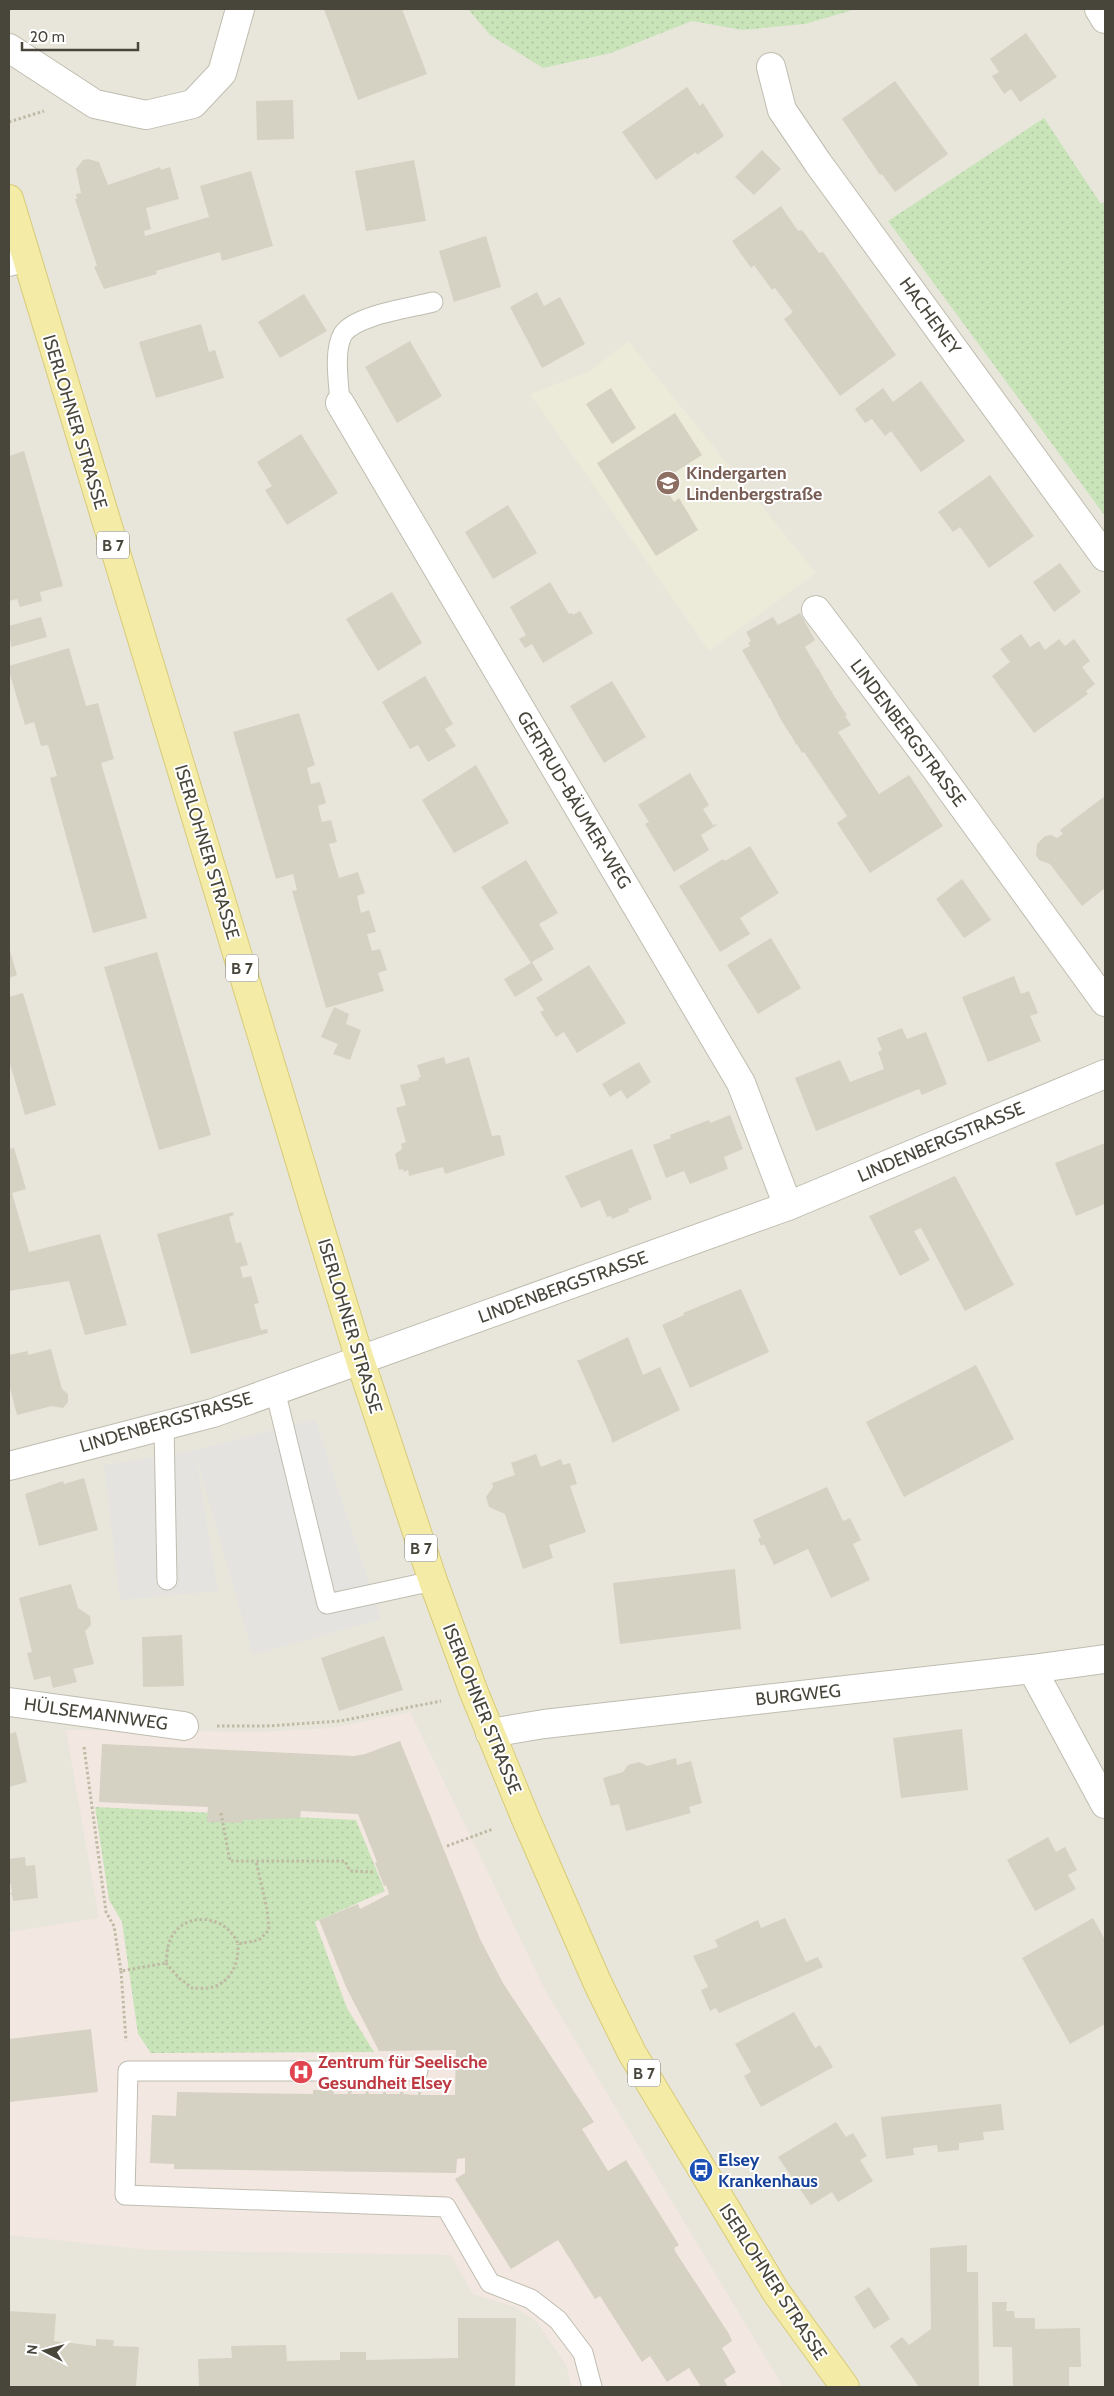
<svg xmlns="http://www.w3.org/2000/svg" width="1114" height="2396" viewBox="0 0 1114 2396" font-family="Cabin,sans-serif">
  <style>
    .residential { fill: #e8e6db }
    .education { fill: #ecead8 }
    .medical { fill: #f3e7e2 }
    .grass { fill: url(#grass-dots) }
    .parking { fill: #e4e3e0 }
    .building { fill: #d5d1c3 }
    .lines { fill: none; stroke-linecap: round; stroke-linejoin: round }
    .service-casing { stroke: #bfbdb0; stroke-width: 21 }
    .minor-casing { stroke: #bfbdb0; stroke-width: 30 }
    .primary-casing { stroke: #d8cb77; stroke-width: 30 }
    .path { stroke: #bfbaa3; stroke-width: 3; stroke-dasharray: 2.5 2.5; stroke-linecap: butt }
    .service { stroke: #fff; stroke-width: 19 }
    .minor { stroke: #fff; stroke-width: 28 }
    .primary { stroke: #f4eba6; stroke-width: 28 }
    .labels { text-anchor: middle; stroke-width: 4; stroke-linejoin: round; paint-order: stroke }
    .shield { fill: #fff; stroke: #7f7d76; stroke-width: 1 }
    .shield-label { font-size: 16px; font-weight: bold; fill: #48453b }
    .street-label { font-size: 18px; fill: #48453b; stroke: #fff }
    .education-label { font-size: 18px; font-weight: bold; fill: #785e54; stroke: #fff; text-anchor: start }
    .health-label { font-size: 18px; font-weight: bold; fill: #be3a42; stroke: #fff; text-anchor: start }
    .transit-label { font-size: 18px; font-weight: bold; fill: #164399; stroke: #fff; text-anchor: start }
  </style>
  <defs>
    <pattern id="grass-dots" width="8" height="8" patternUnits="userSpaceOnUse" patternTransform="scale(1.25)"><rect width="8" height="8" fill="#cae4ba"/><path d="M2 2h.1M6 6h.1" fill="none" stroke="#afc5a1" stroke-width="1.8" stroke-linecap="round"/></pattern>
  </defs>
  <rect width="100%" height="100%" fill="#f5f3ec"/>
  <rect class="residential" x="9" y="9" width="1096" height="2378"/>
  <polygon class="education" points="628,341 816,573 709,651 530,394 590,371"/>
  <polygon class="medical" points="410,1712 546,1992 783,2387 571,2387 567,2366 537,2322 515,2307 473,2294 451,2255 150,2250 9,2235 9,1932 99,1918 66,1730 261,1732 332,1728"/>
  <g class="grass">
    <polygon points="468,9 856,9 805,24 742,30 692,21 611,53 543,68 490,35"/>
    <polygon points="1044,118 1101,204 1105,202 1105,516 888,221"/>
    <polygon points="95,1807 356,1820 385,1891 315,1922 347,2008 374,2052 151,2053 138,2034 122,1922 109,1900"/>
  </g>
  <polygon class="parking" points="315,1419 381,1619 253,1655 196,1456 218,1591 120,1600 104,1465 195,1450"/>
  <g class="building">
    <polygon points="324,9 402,9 427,74 358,100"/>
    <polygon points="1026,33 1057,77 1020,102 1011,89 1004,94 992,76 999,72 990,59"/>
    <polygon points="895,81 948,154 895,192 882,174 880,175 842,119"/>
    <polygon points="687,87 700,106 703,103 724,136 697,155 696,152 656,180 622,132"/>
    <polygon points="293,100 294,139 257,140 256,101"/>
    <polygon points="762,150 781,169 754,195 735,177"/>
    <polygon points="88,159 99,162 108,185 160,167 161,170 170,167 179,199 146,208 151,229 144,231 145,236 209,217 200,186 251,171 273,246 222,261 220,252 156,271 157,274 104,289 94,267 97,266 75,199 77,199 76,194 81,193 76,169 83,160"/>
    <polygon points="414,160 426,221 366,231 355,171"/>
    <polygon points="781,206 798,231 802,230 819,253 823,252 896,355 840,396 784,319 793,312 775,288 772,290 754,265 751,268 732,241"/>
    <polygon points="486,236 501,287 454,302 439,251"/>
    <polygon points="537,292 544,306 560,297 585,344 542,368 510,307"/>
    <polygon points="304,294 327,331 280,358 258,322"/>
    <polygon points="201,324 209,352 215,350 224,378 156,398 139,342"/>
    <polygon points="410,341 442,396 397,423 365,367"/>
    <polygon points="921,381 965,441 921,472 891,431 885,436 872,419 865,423 855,409 883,388 893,402"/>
    <polygon points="611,388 636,428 612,444 586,404"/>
    <polygon points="675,413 702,455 661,481 674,502 679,498 698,530 656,556 597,463"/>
    <polygon points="301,434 338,493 287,525 265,490 272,486 257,462"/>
    <polygon points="24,451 63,586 40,592 42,601 20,607 17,599 9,601 9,456"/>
    <polygon points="990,475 1034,536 989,568 960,527 953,532 938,512"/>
    <polygon points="508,505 537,553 493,579 465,532"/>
    <polygon points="1060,563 1081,592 1054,612 1033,582"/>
    <polygon points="550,582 569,614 572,613 573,615 580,611 593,633 543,663 532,644 525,648 519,639 526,635 510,607"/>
    <polygon points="392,592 422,643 378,671 346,619"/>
    <polygon points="800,613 815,640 805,647 818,669 820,668 819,670 831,691 833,691 832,693 847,715 845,716 851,725 838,732 879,794 909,775 943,826 870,873 837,823 847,816 804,752 802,753 797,744 795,745 795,742 781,720 770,698 767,698 769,697 742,650 750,646 748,643 751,641 746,632 773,617 778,625"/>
    <polygon points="41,617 47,637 11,647 9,626"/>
    <polygon points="1021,634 1030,647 1039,641 1045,650 1059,639 1065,646 1074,639 1090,661 1082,667 1095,684 1086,691 1088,694 1034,733 992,676 1010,662 1000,649"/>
    <polygon points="69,648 86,706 98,703 114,759 101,763 147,918 93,933 50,778 57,776 48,745 41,746 34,722 25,725 9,671 9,666"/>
    <polygon points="425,676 453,724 445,729 456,746 428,762 418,745 410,749 382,702"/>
    <polygon points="612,681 646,737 604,763 570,706"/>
    <polygon points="299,713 315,765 307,768 311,784 320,782 326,803 318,806 322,822 331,820 337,842 329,844 339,878 358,872 365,893 357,896 361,913 369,910 376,932 367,934 372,951 380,949 387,970 378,973 384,991 326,1008 292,891 297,890 293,874 276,879 233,732"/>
    <polygon points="476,765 509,823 454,853 422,800"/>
    <polygon points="690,773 709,805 703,809 713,825 718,824 701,835 709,850 674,872 645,824 649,822 638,805"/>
    <polygon points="1105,796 1105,888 1082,906 1050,864 1039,860 1036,855 1037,844 1045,836 1051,835 1057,838 1063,834 1060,830"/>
    <polygon points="750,846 779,893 740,918 750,934 720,952 679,886 723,859 725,861"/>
    <polygon points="526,860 558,913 539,924 554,949 532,962 543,980 515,997 504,979 531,963 481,887"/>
    <polygon points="962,879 991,920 964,938 936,899"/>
    <polygon points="771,938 801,988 758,1014 727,965"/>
    <polygon points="9,947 17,975 9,978"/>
    <polygon points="157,952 211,1135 159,1150 104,967"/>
    <polygon points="589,965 626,1023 577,1053 564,1032 556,1037 540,1012 544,1010 536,998"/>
    <polygon points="1014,976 1021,994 1029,991 1038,1013 1030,1016 1041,1041 988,1062 962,997"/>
    <polygon points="23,993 56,1105 25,1115 9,1060 9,997"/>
    <polygon points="334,1007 349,1014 346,1024 361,1030 350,1060 333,1054 338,1044 321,1037"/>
    <polygon points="902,1028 907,1039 926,1032 947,1084 922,1095 919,1089 816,1131 795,1078 840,1060 850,1082 884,1069 878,1052 882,1050 877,1038"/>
    <polygon points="444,1057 446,1064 469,1057 492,1136 500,1135 505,1155 445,1174 443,1167 409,1176 408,1170 404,1172 403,1169 399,1170 395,1154 402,1149 401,1144 406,1142 396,1108 406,1105 400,1085 419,1080 418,1078 421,1077 417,1065"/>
    <polygon points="639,1062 651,1082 627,1099 621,1090 610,1097 602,1084"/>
    <polygon points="730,1115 743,1149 724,1157 728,1169 690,1184 684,1171 666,1178 653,1145 671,1138 670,1135 709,1120 710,1123"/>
    <polygon points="1105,1143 1105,1204 1076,1216 1055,1163"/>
    <polygon points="14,1148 26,1189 12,1193 29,1252 100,1234 127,1325 85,1335 69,1281 9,1291 9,1149"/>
    <polygon points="632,1149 652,1199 628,1209 629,1212 612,1219 611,1216 607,1217 600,1200 581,1208 565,1176"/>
    <polygon points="955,1176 1014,1285 965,1311 921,1228 914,1231 930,1260 900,1276 869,1216"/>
    <polygon points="233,1212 234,1215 229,1217 236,1243 241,1242 248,1265 240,1267 243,1278 251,1276 259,1303 254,1304 261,1330 267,1329 268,1333 191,1354 157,1234"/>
    <polygon points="741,1289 769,1352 690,1388 662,1325 684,1315 683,1313"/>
    <polygon points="628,1337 643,1375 660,1367 680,1410 612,1443 611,1437 577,1360 580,1360"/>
    <polygon points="51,1349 62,1389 68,1394 68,1402 63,1408 52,1406 17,1415 9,1384 9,1355 28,1351 28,1355"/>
    <polygon points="976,1365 1014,1439 904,1497 866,1422"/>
    <polygon points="536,1454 541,1467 561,1459 563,1465 570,1463 577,1484 570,1486 586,1532 549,1545 553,1558 523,1569 505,1514 489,1507 486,1497 493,1487 492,1483 515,1475 511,1463"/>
    <polygon points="84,1478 98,1530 39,1546 25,1494 63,1481 64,1484"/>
    <polygon points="827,1487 843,1521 850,1518 861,1540 853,1544 870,1580 831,1598 808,1549 774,1565 764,1544 761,1546 758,1539 761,1537 753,1520"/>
    <polygon points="735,1569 741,1629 620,1644 613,1583"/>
    <polygon points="71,1584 78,1608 90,1616 91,1625 85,1631 94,1664 73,1669 77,1682 53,1688 50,1676 34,1680 27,1653 32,1652 19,1598"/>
    <polygon points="182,1635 184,1686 143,1687 142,1637"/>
    <polygon points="384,1636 403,1690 339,1711 321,1658"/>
    <polygon points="962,1729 968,1790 901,1798 893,1738"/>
    <polygon points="16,1732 27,1782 9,1787 9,1734"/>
    <polygon points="400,1741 480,1939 503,1983 594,2122 582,2129 608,2171 626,2160 679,2245 674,2248 675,2251 729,2334 732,2341 722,2348 736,2372 724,2380 728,2387 701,2387 689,2368 667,2382 650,2356 642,2362 600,2296 595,2299 558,2240 511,2269 455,2179 465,2173 465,2158 457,2159 456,2173 174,2169 174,2164 150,2163 152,2115 176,2116 177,2092 313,2094 313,2090 333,2090 334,2094 348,2094 348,2091 352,2091 351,2094 366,2094 365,2092 368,2091 369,2094 383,2094 383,2092 386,2092 386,2094 400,2094 400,2092 404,2092 403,2094 418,2095 418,2092 421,2092 421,2095 455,2095 456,2050 379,2051 346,1987 319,1920 358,1904 360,1909 389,1894 386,1885 384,1886 375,1863 377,1862 358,1814 301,1811 300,1818 242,1820 242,1823 207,1822 208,1807 99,1802 102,1744 354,1756 365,1754"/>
    <polygon points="676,1758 677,1765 691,1761 702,1803 689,1807 691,1813 626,1831 619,1804 611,1806 603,1778 623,1772 628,1765 639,1762 647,1766"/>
    <polygon points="1048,1837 1056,1852 1065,1847 1077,1870 1068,1875 1076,1889 1035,1911 1007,1860"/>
    <polygon points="25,1857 26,1866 35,1865 38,1898 13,1901 12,1895 9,1893 12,1893 11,1884 9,1884 9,1859"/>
    <polygon points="785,1918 806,1962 818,1957 823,1967 719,2013 716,2008 710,2011 701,1990 708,1987 693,1956 718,1947 715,1940 758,1920 761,1928"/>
    <polygon points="1093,1918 1105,1940 1105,2024 1070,2044 1022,1958"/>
    <polygon points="794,2012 815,2048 820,2045 833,2067 761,2107 744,2076 751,2072 735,2044"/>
    <polygon points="91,2029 98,2092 9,2102 9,2039"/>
    <polygon points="1001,2104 1004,2130 983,2132 984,2140 959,2143 959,2150 938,2152 937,2145 913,2148 914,2155 886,2159 881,2117"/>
    <polygon points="836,2122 846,2137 853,2133 867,2156 860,2160 873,2181 838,2202 832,2192 811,2205 778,2157"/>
    <polygon points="967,2245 967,2272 978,2272 979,2387 919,2387 890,2346 902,2337 909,2345 931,2329 930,2248"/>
    <polygon points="869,2287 890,2319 874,2329 854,2297"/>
    <polygon points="992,2302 1007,2302 1006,2311 1014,2311 1015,2318 1035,2318 1035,2329 1080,2328 1081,2367 1069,2367 1069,2387 1013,2387 1012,2347 993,2347"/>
    <polygon points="9,2311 56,2314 54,2341 96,2346 96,2339 114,2340 113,2346 139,2347 136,2387 9,2387"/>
    <polygon points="458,2318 516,2318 515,2387 199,2387 198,2359 232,2358 231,2346 286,2345 287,2361 340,2360 340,2352 366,2352 366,2360 458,2358"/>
  </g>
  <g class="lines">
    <g class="service-casing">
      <g id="service">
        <path d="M 340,403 C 339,384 333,351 343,334 C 355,315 411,308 433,302"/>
        <polyline points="275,1390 327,1604 433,1581"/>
        <polyline points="164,1425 167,1580"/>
        <polyline points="418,2071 128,2071 125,2195 446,2207 490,2283 531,2299 558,2320 583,2353 592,2387"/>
      </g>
    </g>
    <g class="minor-casing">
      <g id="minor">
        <polyline points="1099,9 1105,19"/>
        <polyline points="9,48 95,104 146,115 193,104 222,73 240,9"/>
        <polyline points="771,67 782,110 818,163 1105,557"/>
        <polyline points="9,262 25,257"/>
        <polyline points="340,403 741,1083 788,1206"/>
        <polyline points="816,610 930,761 1105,1002"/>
        <polyline points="9,1466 213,1413 788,1206 1105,1074"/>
        <polyline points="1032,1669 1105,1804"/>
        <polyline points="9,1702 184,1726"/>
        <polyline points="490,1733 544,1724 1032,1669 1105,1659"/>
      </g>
    </g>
    <g class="primary-casing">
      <polyline id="primary" points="9,199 360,1360 433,1581 473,1690 525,1817 598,1984 632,2053 776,2292 845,2387"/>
    </g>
    <g class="path">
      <polyline points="9,122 44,111"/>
      <polyline points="217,1726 267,1726 340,1721 441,1701"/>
      <path d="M 84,1747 L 106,1912 L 114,1926 L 121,1971 L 166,1963 C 167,1957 167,1949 169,1943 C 180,1910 226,1913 238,1944 L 259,1940 L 269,1930 L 267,1909 L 256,1861 L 345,1861 L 350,1871 L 373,1872"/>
      <polyline points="221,1813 230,1861 256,1861"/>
      <polyline points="447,1846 493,1829"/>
      <path d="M 166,1963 L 179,1978 L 192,1988 C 198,1988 207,1989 213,1987 C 232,1981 239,1962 238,1944"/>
      <polyline points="121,1971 126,2041"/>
    </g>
    <use href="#service" class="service"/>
    <use href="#minor" class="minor"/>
    <use href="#primary" class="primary"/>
  </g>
  <defs>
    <g id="school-disc" transform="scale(1.25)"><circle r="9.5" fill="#8d6e63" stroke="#fff"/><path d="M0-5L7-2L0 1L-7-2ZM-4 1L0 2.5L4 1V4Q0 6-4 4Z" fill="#fff"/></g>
    <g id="hospital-disc" transform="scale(1.25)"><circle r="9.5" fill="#e0444e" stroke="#fff"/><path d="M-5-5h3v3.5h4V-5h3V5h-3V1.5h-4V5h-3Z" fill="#fff"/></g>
    <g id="bus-disc" transform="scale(1.25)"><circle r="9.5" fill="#1a4fb4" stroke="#fff"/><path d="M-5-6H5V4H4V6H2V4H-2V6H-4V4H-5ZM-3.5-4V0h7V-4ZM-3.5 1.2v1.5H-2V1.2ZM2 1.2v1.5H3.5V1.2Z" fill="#fff"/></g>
  </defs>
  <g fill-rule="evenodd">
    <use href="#school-disc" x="668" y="483"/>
    <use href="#hospital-disc" x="301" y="2072"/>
    <use href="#bus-disc" x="701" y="2170"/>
  </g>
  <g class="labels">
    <g class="shield">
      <rect x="97" y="531.5" width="32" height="27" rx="4"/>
      <rect x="226" y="954.5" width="32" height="27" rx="4"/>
      <rect x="405" y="1534.5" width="32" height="27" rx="4"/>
      <rect x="628" y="2059.5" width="32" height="27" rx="4"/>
    </g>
    <g class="shield-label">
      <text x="113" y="551">B 7</text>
      <text x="242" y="974">B 7</text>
      <text x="421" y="1554">B 7</text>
      <text x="644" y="2079">B 7</text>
    </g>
    <g class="street-label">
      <text transform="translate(930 316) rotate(54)" y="6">HACHENEY</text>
      <text transform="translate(75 422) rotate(73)" y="6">ISERLOHNER STRASSE</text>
      <text transform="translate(908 733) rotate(53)" y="6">LINDENBERGSTRASSE</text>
      <text transform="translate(574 800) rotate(59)" y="6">GERTRUD-BÄUMER-WEG</text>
      <text transform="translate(207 852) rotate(73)" y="6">ISERLOHNER STRASSE</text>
      <text transform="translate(941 1142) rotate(-23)" y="6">LINDENBERGSTRASSE</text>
      <text transform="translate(563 1287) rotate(-20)" y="6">LINDENBERGSTRASSE</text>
      <text transform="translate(350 1326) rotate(73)" y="6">ISERLOHNER STRASSE</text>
      <text transform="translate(166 1422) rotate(-16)" y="6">LINDENBERGSTRASSE</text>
      <text transform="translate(798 1695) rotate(-6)" y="6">BURGWEG</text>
      <text transform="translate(482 1709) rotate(68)" y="6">ISERLOHNER STRASSE</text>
      <text transform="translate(96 1714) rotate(8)" y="6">HÜLSEMANNWEG</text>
      <text transform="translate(773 2282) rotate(57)" y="6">ISERLOHNER STRASSE</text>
    </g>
    <g class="education-label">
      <text x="686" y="479">Kindergarten<tspan x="686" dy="21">Lindenbergstraße</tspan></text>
    </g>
    <g class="health-label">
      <text x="318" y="2068">Zentrum für Seelische<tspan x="318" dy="21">Gesundheit Elsey</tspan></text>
    </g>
    <g class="transit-label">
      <text x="718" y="2166">Elsey<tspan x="718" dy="21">Krankenhaus</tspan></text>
    </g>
  </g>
  <rect width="1114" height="2396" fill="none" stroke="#48453b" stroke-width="20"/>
  <g transform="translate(45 2351) rotate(276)" stroke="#ffffff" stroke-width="4" paint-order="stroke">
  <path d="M0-4L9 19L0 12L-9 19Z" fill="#48453b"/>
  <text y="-8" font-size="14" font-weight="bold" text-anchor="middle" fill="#48453b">N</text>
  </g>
  <path d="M22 42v8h116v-8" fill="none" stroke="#48453b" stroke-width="2.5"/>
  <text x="30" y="42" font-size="15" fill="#48453b" stroke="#ffffff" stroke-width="4" paint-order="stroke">20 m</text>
</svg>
